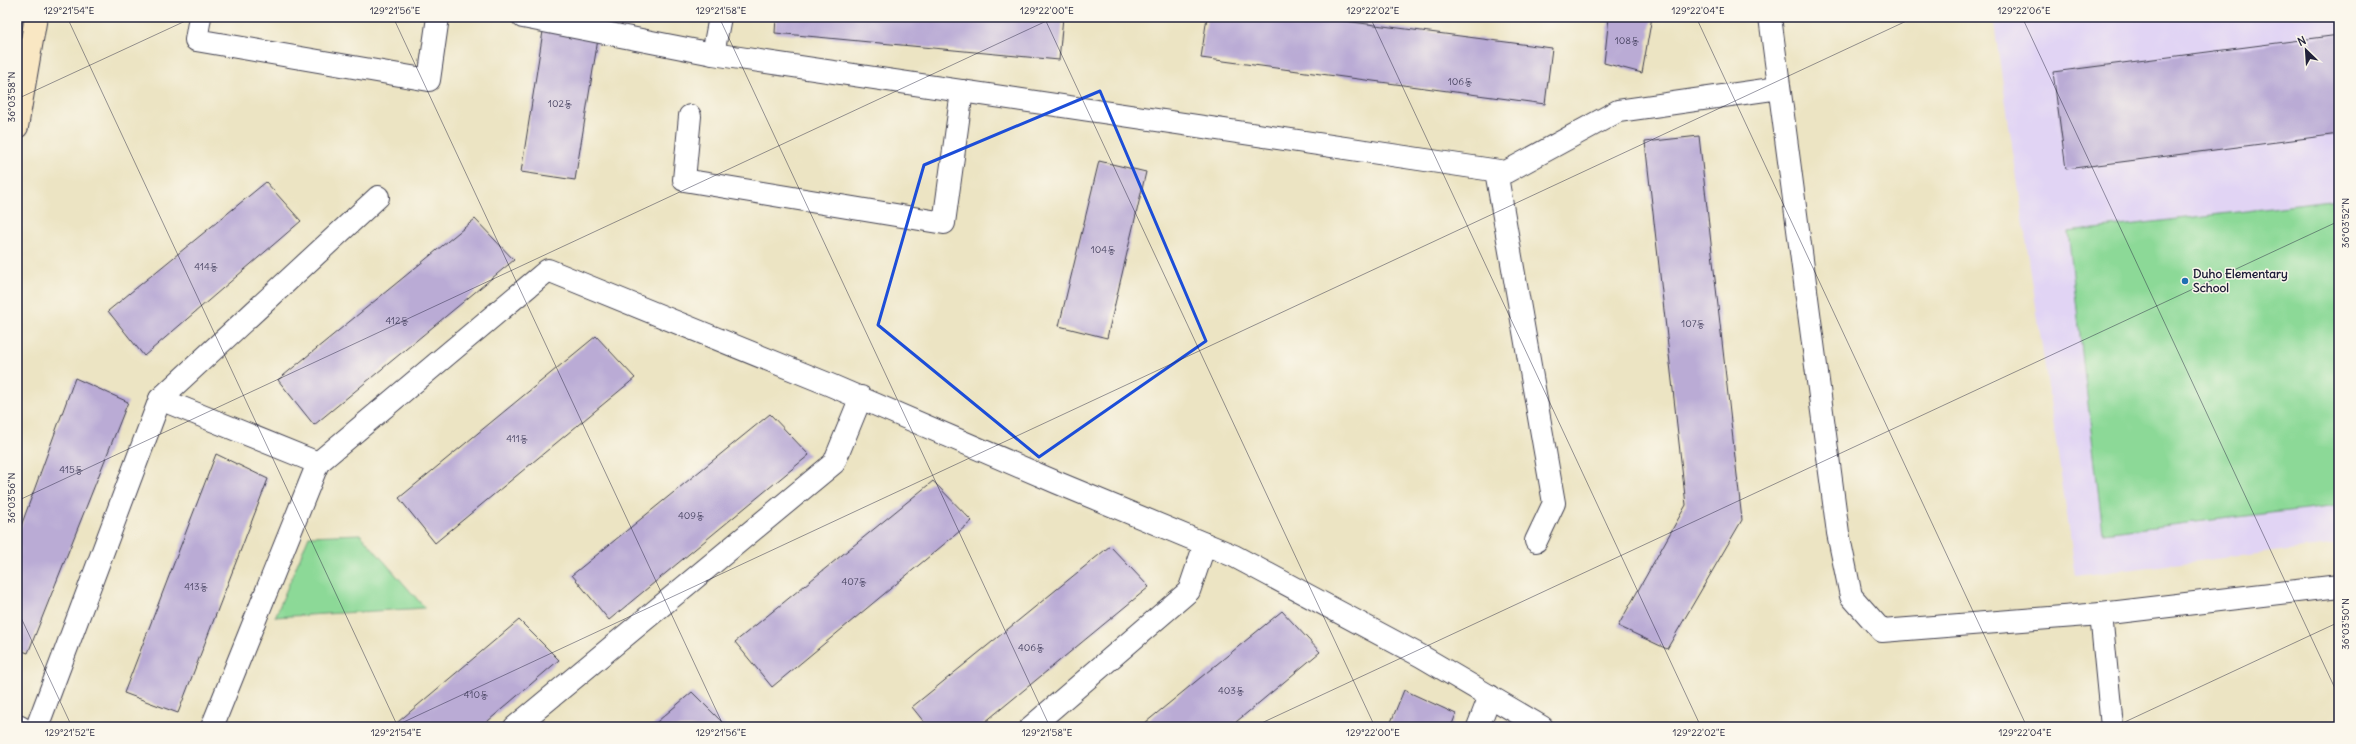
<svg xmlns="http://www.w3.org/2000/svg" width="2356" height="744" viewBox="0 0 2356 744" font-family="Delius,'Poor Story',sans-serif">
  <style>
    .built { fill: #e1d4f4 }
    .green { fill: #8cd997; stroke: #577e69 }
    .building { fill: #baabd5 }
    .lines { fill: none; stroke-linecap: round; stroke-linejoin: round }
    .service-casing { stroke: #403f4f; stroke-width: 24 }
    .minor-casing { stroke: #403f4f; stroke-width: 24 }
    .secondary-casing { stroke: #403f4f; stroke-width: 24 }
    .service { stroke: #fff; stroke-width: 22 }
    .minor { stroke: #fff; stroke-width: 22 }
    .secondary { stroke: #f9e7c3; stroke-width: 22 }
    .marked { fill: none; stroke: #1d4ed8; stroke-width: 3; stroke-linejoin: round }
    .ticks { fill: none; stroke: #22223b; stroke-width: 1; stroke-opacity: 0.45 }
    .poi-dot { fill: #1f6fb2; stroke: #fbf7ec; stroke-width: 1.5 }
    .labels { text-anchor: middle; stroke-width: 3; stroke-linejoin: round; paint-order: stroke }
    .number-label { font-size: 10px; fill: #484462 }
    .poi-label { font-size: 12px; font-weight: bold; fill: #22223b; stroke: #fbf7ec; text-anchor: start }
    .neatline { fill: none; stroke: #22223b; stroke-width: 1.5 }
    .ticks-label { font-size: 10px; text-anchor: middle; fill: #22223b }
  </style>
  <rect width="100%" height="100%" fill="#fbf7ec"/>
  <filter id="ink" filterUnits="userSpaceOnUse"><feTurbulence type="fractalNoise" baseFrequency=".025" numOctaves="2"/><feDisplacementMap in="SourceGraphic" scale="8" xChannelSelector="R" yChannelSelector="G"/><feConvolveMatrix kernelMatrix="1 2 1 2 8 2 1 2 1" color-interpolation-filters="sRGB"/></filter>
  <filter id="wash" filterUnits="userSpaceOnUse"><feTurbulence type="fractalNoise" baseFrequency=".012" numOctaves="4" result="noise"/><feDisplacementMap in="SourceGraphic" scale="16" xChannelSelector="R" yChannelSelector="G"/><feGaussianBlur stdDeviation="0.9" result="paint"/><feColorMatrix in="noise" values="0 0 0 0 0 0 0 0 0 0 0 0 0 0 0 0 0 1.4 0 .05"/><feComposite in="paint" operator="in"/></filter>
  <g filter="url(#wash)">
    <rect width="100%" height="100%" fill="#ece4c3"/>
    <polygon class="built" points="1993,17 2339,17 2339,544 2076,576"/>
    <g class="green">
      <polygon points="2339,200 2339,505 2103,533 2068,232"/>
      <polygon points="360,534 425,608 275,617 309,536"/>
    </g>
    <g id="blocks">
      <g class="building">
        <polygon points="776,17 1063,17 1059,60 775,33"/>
        <polygon points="1207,17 1314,17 1552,48 1545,104 1201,58"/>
        <polygon points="1609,17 1652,17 1642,73 1604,63"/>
        <polygon points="544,25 599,33 575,180 521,172"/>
        <polygon points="2339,35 2339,134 2066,169 2053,72"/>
        <polygon points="1699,136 1742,520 1667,649 1618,626 1686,505 1645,142"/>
        <polygon points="1099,161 1146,172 1107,338 1059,326"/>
        <polygon points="266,182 301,221 144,356 108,311"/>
        <polygon points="475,219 514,260 314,425 278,380"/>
        <polygon points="596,336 635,378 435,543 399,498"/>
        <polygon points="75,378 128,402 28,653 17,649 17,537"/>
        <polygon points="770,414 809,455 609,620 572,575"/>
        <polygon points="216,454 268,479 178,713 124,693"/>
        <polygon points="933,481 972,521 772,687 735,642"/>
        <polygon points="1110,546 1149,587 979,727 928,727 912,707"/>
        <polygon points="1282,611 1320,652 1230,727 1140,727"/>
        <polygon points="519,620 559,660 481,727 392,727"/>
        <polygon points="1404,690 1456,714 1451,727 1389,727"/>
        <polygon points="692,692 727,727 651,727"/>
      </g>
    </g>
  </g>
  <g filter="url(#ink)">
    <use href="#blocks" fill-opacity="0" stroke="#403f4f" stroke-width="1"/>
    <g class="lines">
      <g class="service-casing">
        <g id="service">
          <polyline points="1770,17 1838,533 1851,596 1882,631 2101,614 2339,586"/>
          <polyline points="2101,614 2112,727"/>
        </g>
      </g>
      <g class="minor-casing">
        <g id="minor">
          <polyline points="200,17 196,40 429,80 438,17"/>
          <polyline points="523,17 713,54 1506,172 1618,111 1779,88"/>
          <polyline points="713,54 720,17"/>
          <polyline points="690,116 684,180 944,223 962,91"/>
          <polyline points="1496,171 1554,503 1536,541"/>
          <polyline points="160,399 378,197"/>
          <polyline points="17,726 20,727"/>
          <polyline points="37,727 160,399 318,463"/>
          <polyline points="212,727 318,463 548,270 828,384 1058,483 1234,556 1421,656 1542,727"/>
          <polyline points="515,727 834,463 861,397"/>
          <polyline points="1031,727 1189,591 1205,544"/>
          <polyline points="1478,727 1490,696"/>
        </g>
      </g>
      <g class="secondary-casing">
        <polyline id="secondary" points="17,127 36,17"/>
      </g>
      <use href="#service" class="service"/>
      <use href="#minor" class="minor"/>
      <use href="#secondary" class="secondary"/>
    </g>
  </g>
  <path class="marked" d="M 1100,91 L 1206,341 L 1039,457 L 878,325 L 924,165 Z"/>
  <path class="ticks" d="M 67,17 L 398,727M 393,17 L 724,727M 719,17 L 1050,727M 1044,17 L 1375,727M 1370,17 L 1701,727M 1696,17 L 2027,727M 2022,17 L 2339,697M 17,99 L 194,17M 17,501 L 1055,17M 17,609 L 72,727M 393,727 L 1915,17M 1253,727 L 2339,221M 2114,727 L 2339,622"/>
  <circle class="poi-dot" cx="2185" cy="281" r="4"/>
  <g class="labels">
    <g class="number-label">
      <text x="1627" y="44">108동</text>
      <text x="1460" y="85">106동</text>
      <text x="560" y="107">102동</text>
      <text x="1103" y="253">104동</text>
      <text x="206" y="270">414동</text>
      <text x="397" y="324">412동</text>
      <text x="1693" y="327">107동</text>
      <text x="517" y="442">411동</text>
      <text x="71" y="473">415동</text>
      <text x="691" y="519">409동</text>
      <text x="854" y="585">407동</text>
      <text x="196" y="590">413동</text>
      <text x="1031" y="651">406동</text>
      <text x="1231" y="694">403동</text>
      <text x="476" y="698">410동</text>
    </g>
    <g class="poi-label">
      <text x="2193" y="278">Duho Elementary<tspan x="2193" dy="14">School</tspan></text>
    </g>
  </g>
  <rect width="2356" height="744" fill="none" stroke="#fbf7ec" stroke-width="44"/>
  <g transform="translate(2306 50) rotate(335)" stroke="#fbf7ec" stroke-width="3" paint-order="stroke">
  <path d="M0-3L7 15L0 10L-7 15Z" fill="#22223b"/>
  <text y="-6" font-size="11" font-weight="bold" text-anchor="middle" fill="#22223b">N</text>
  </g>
  <rect x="22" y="22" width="2312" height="700" class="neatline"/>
  <g class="ticks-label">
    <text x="69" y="14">129°21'54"E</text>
    <text x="395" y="14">129°21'56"E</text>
    <text x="721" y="14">129°21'58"E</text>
    <text x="1047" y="14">129°22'00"E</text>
    <text x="1373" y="14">129°22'02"E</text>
    <text x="1698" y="14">129°22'04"E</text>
    <text x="2024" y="14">129°22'06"E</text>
    <text transform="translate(11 97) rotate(-90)" y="4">36°03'58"N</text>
    <text transform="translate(2345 223) rotate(-90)" y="4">36°03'52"N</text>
    <text transform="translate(11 498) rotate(-90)" y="4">36°03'56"N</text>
    <text transform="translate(2345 624) rotate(-90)" y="4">36°03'50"N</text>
    <text x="70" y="736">129°21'52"E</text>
    <text x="396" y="736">129°21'54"E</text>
    <text x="721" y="736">129°21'56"E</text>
    <text x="1047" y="736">129°21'58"E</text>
    <text x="1373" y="736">129°22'00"E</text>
    <text x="1699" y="736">129°22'02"E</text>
    <text x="2025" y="736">129°22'04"E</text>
  </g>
</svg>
